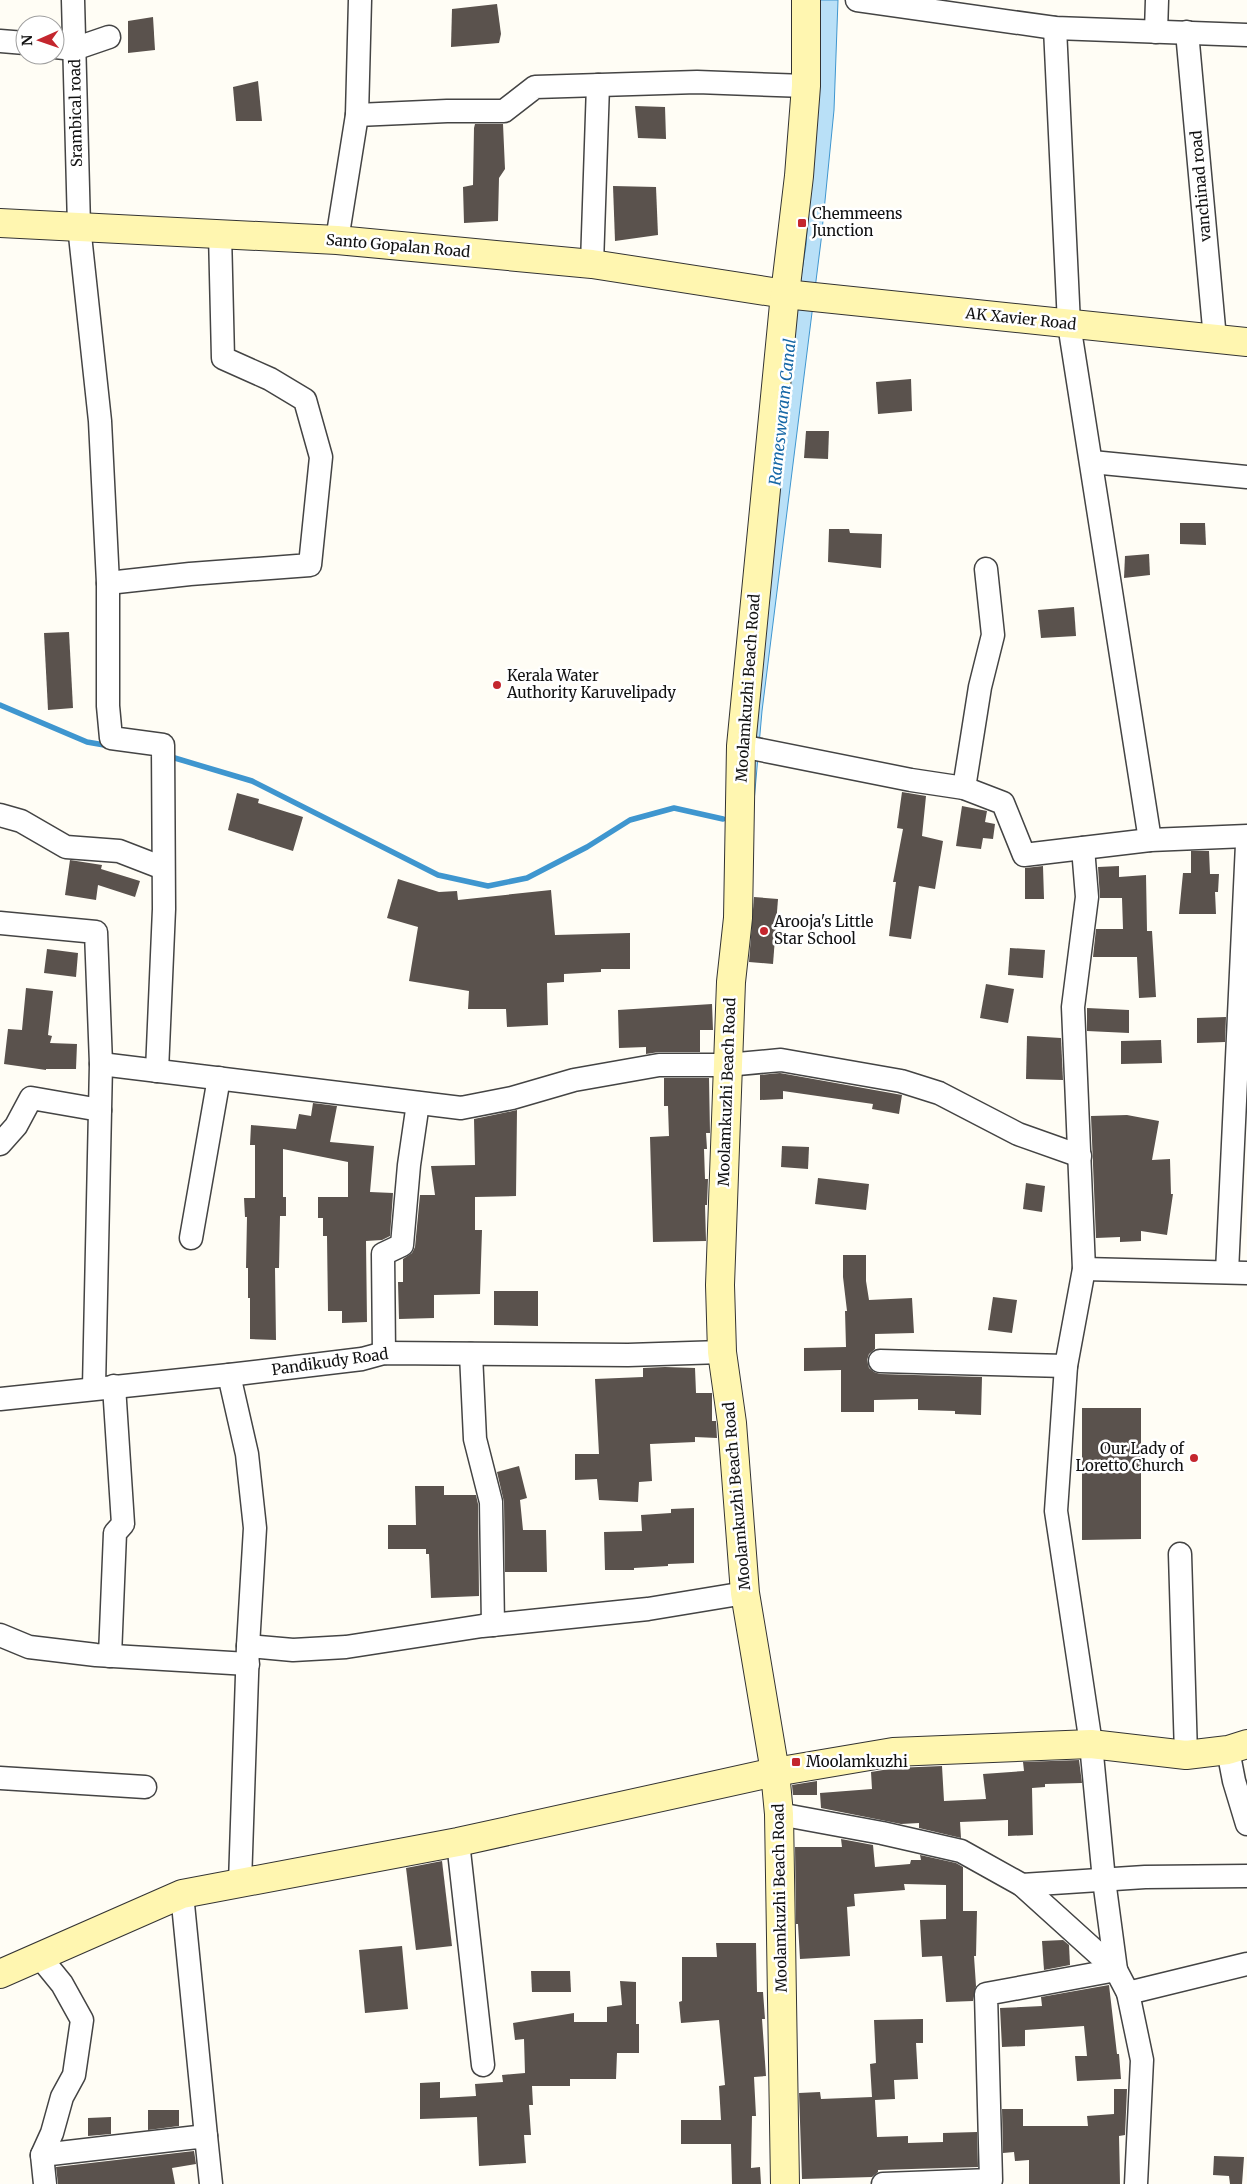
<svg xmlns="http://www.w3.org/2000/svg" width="1247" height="2184" viewBox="0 0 1247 2184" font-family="Merriweather,serif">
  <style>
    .water { fill: #b9e0f7; stroke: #3f96cf }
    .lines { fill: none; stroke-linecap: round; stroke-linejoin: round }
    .stream { stroke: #3f96cf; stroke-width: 5.5 }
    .building { fill: #5a524d }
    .street-casing { stroke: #444; stroke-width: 25 }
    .secondary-casing { stroke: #333; stroke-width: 30 }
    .street { stroke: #fff; stroke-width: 22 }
    .secondary { stroke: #fff6b0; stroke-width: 28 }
    .poi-dot { fill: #c4262e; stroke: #fff; stroke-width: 2 }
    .labels { text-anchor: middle; stroke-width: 5; stroke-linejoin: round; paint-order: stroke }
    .street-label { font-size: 15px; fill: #111; stroke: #fff }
    .poi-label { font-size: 15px; fill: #111; stroke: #fff; text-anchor: start }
    .water-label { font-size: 16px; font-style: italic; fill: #1768a6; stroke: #fff }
  </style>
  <rect width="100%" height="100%" fill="#fffdf5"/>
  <polygon class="water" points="816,0 838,0 834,110 821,241 762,711 732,1052 741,823 795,316 806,245 816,100"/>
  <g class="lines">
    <g class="stream">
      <polyline points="0,705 87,742 110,746"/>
      <polyline points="168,756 252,781 438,875 488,886 527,878 587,847 630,820 674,808 723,819"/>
    </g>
  </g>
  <g class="building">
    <polygon points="497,4 501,34 499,43 451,47 452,9"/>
    <polygon points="153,17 155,50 128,53 128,21"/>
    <polygon points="258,81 262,121 236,121 233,87"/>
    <polygon points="635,106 665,107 666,139 638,138"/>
    <polygon points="475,124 503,124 505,169 499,178 498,221 464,223 463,187 473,185 474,128"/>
    <polygon points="613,186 656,187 658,235 615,241"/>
    <polygon points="911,379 912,411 878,414 876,382"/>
    <polygon points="806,431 829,431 828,459 804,458"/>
    <polygon points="1180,523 1205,523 1206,545 1180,544"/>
    <polygon points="829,529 849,529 850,533 882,534 881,568 828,562"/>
    <polygon points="1149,554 1150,575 1124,578 1125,556"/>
    <polygon points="1074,607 1076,636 1041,638 1038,610"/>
    <polygon points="69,632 73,708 48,710 44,633"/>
    <polygon points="902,792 926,796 922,836 943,841 935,889 919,886 911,939 889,936 896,882 893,882 903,829 897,828"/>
    <polygon points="237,793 259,799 258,803 303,817 293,851 228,830"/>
    <polygon points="962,806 987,811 985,822 995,824 993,839 983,838 981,849 956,846"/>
    <polygon points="1191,851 1209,851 1210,874 1219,874 1218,892 1215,892 1216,914 1179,914 1183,873 1191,873"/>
    <polygon points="70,860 102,865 101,869 140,881 135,897 98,885 96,900 65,895"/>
    <polygon points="1043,866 1044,899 1025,899 1025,868"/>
    <polygon points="1119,866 1119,877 1146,875 1147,931 1152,931 1156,997 1139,998 1137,957 1093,957 1096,929 1123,929 1122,898 1100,898 1098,867"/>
    <polygon points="398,879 439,892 457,891 458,900 551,890 555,935 630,933 630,969 601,969 601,972 564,974 564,982 547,983 548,1025 507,1027 506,1009 468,1009 469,991 409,981 418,927 387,918"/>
    <polygon points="754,897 778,899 773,964 749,962"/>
    <polygon points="1010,948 1045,950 1043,978 1008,975"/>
    <polygon points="47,949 78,953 76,977 44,973"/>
    <polygon points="986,984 1014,989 1008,1023 980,1018"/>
    <polygon points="26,988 53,991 48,1035 52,1036 50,1043 77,1044 76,1069 46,1069 46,1070 4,1064 8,1029 22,1030"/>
    <polygon points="712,1004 713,1030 700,1030 700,1052 659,1052 646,1054 646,1047 619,1048 618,1010"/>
    <polygon points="1087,1008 1129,1010 1129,1033 1087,1031"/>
    <polygon points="1226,1017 1225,1042 1197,1043 1197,1018"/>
    <polygon points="1027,1036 1061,1038 1063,1080 1026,1079"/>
    <polygon points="1161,1040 1162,1063 1121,1064 1121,1041"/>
    <polygon points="780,1073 902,1095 899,1114 872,1109 873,1104 783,1091 783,1099 760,1100 760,1075"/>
    <polygon points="664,1078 709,1078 710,1133 706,1133 707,1149 704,1149 705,1179 708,1179 707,1205 705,1205 706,1241 653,1242 650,1137 669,1136 668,1106 664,1106"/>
    <polygon points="313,1103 337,1106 330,1142 374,1146 370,1192 393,1193 390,1236 382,1240 366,1241 367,1322 342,1323 342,1311 328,1311 327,1236 323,1236 323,1218 318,1218 318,1197 348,1197 348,1162 283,1149 283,1197 286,1197 286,1216 280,1216 279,1268 275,1268 276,1340 250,1339 250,1298 248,1298 248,1268 246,1268 247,1217 245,1217 244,1198 255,1198 255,1145 250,1145 251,1125 296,1129 299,1114 311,1116"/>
    <polygon points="517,1110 516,1196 475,1197 475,1230 482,1230 480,1294 434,1295 434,1318 399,1319 398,1282 403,1282 403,1259 412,1253 415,1247 420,1195 435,1195 431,1166 475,1165 474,1119"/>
    <polygon points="1127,1115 1159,1121 1152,1160 1170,1159 1171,1194 1173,1194 1167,1235 1141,1231 1141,1241 1120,1242 1120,1237 1096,1238 1091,1116"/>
    <polygon points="782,1146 809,1147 808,1169 781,1167"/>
    <polygon points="818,1178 869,1184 866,1210 815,1204"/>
    <polygon points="1026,1183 1045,1186 1042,1212 1023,1209"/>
    <polygon points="843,1255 866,1255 866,1281 869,1300 912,1298 914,1333 875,1334 875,1349 869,1354 867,1360 869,1368 874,1372 880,1374 982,1377 981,1415 955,1414 955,1411 918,1410 918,1399 874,1400 874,1412 841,1412 841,1370 804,1371 804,1348 846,1347 845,1311 847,1311 843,1277"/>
    <polygon points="494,1291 538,1291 538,1326 494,1325"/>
    <polygon points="993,1297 1017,1300 1012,1333 988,1330"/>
    <polygon points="665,1367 695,1368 696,1393 712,1393 712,1421 716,1421 717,1438 695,1437 695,1442 650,1444 652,1481 639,1482 638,1502 599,1500 597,1479 575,1480 575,1454 599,1454 595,1379 643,1377 643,1368"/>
    <polygon points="1082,1408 1141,1408 1141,1539 1082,1540"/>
    <polygon points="519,1466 527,1498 520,1500 523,1530 546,1530 547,1572 505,1572 504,1502 497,1472"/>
    <polygon points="415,1486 444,1486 444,1495 476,1495 478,1504 479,1596 431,1598 429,1554 426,1554 426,1549 388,1549 388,1525 416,1525"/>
    <polygon points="694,1508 694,1563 668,1564 668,1566 634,1568 634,1570 605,1570 604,1532 642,1531 641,1515 671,1513 671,1509"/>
    <polygon points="1079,1760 1082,1783 1045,1784 1045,1787 1032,1788 1033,1835 1008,1836 1008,1820 960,1822 961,1838 919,1828 919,1823 901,1824 821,1808 820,1793 872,1789 871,1772 895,1768 942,1766 944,1801 986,1799 983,1774 1024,1771 1023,1762"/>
    <polygon points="817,1781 817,1795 793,1795 792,1785"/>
    <polygon points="841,1839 873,1845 875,1867 910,1864 911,1860 921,1860 920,1855 956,1863 963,1867 963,1911 977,1911 976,1956 974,1956 976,1986 973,2001 946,2002 942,1956 922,1957 920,1920 946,1919 946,1885 904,1884 905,1890 854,1894 855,1906 847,1907 850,1956 800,1959 798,1924 796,1924 795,1847 842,1847"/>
    <polygon points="442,1861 452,1946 416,1950 406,1868"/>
    <polygon points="1063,1940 1069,1945 1070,1965 1044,1970 1042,1941"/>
    <polygon points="716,1943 756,1943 757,1992 763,1992 765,2019 762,2019 766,2076 754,2077 756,2116 752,2116 751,2168 760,2167 761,2184 732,2184 731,2144 681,2144 681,2120 721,2120 719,2086 725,2085 719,2020 681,2023 679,2002 682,2001 682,1957 717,1957"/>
    <polygon points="402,1946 408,2009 365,2013 359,1950"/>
    <polygon points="531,1971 570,1971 571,1992 532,1992"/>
    <polygon points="620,1981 636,1982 636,2024 639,2024 639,2053 617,2053 616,2079 570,2079 570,2086 532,2086 533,2105 529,2105 531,2135 524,2135 526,2163 479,2166 477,2117 420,2119 420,2083 440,2082 440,2098 476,2096 475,2084 503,2082 502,2075 525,2073 524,2039 515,2040 513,2023 574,2013 574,2022 607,2022 607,2007 622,2005"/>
    <polygon points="1109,1985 1117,2054 1119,2054 1121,2079 1077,2081 1075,2056 1087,2056 1084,2026 1025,2030 1025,2046 1002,2047 1000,2008 1042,2006 1041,1997"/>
    <polygon points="923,2019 923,2043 916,2043 918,2079 894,2080 895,2099 875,2100 877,2137 908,2136 908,2143 943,2142 943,2133 977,2132 978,2167 878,2170 878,2172 872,2177 802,2179 799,2093 820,2092 821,2099 872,2097 870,2064 876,2063 874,2020"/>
    <polygon points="1114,2089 1127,2089 1125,2135 1119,2136 1120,2184 1029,2184 1029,2160 1015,2161 1014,2152 1003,2153 1002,2109 1023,2109 1023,2126 1088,2126 1087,2116 1114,2114"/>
    <polygon points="148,2110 179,2110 179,2126 148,2130"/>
    <polygon points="111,2117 111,2134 88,2136 88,2118"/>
    <polygon points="194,2151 196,2164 172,2168 175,2184 58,2184 56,2167"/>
    <polygon points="1214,2156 1244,2157 1242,2184 1230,2184 1229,2176 1213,2175"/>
  </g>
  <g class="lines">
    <g class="street-casing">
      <g id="street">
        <polyline points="73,0 79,226 100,421 108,583 108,706 111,738 163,745 164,909 157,1071"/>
        <polyline points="857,0 1055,28 1247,35"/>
        <polyline points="1055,28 1069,324 1150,840"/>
        <polyline points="1156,32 1157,0"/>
        <polyline points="1187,32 1215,339"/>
        <polyline points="0,41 25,43"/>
        <polyline points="55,47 74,49 109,37"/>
        <polyline points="357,115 447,111 504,111 535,87 697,82 806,86"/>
        <polyline points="337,240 357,115 360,0"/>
        <polyline points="592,264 598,85"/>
        <polyline points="1092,462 1247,477"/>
        <polyline points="108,583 190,574 310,565 321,457 305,400 270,379 223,358 220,233"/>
        <polyline points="741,746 911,780 964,788 1003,803 1024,855 1150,840 1247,836"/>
        <polyline points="964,788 980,687 993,635 986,569"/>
        <polyline points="0,815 21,821 66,847 119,851 163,868"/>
        <polyline points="0,923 96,932 101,1064 94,1387"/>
        <polyline points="101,1064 461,1108 512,1098 574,1080 659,1065 727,1065 781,1060 901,1081 939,1093 1018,1134 1080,1156"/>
        <polyline points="0,1144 16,1126 31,1098 100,1110"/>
        <polyline points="191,1238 219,1078"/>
        <polyline points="1084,1269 1247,1273"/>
        <polyline points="1227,1272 1247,844"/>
        <polyline points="384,1353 383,1254 402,1245 409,1165 418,1103"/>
        <polyline points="471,1354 475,1439 491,1502 493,1625"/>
        <polyline points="880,1361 1066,1366"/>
        <polyline points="229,1375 247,1454 255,1528 248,1646 240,1883"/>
        <polyline points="0,1399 229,1375 362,1359 384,1353 628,1355 722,1352"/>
        <polyline points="1180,1554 1186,1755"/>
        <polyline points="0,1635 29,1647 96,1655 248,1664"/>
        <polyline points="248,1646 293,1650 346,1647 482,1626 648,1609 745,1593"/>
        <polyline points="110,1656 115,1533 123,1524 114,1386"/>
        <polyline points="1228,1750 1234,1781 1247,1824"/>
        <polyline points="0,1778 145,1787"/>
        <polyline points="779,1814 882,1833 961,1851 1022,1885 1116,1970 1128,1993 1142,2060 1136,2184"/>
        <polyline points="458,1842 483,2065"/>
        <polyline points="1022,1885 1145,1877 1247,1876"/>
        <polyline points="182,1894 206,2136"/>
        <polyline points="40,1957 62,1984 82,2020 74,2075 62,2097 52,2133 42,2155 45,2184"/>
        <polyline points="1128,1993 1247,1964"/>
        <polyline points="42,2155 206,2136 211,2184"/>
        <polyline points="883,2184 991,2180 986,1994 1116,1970 1104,1880 1091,1744 1056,1511 1066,1366 1084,1269 1073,1007 1087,897 1083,848"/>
      </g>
    </g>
    <g class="secondary-casing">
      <g id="secondary">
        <polyline points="0,223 337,240 592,264 785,294 1247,342"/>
        <polyline points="0,1974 182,1894 458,1842 775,1772 893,1752 1091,1744 1186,1755 1228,1750 1247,1744"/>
        <polyline points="785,2184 779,1814 775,1772 745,1593 732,1423 722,1352 720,1285 731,982 738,918 741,746 785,294 799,176 806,86 806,0"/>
      </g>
    </g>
    <use href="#street" class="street"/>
    <use href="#secondary" class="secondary"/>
  </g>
  <g class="poi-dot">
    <rect x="797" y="218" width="10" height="10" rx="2.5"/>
    <circle cx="497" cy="685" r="5"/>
    <circle cx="764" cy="931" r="5"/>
    <circle cx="1194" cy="1458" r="5"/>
    <rect x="791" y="1757" width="10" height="10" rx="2.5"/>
  </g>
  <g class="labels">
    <g class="street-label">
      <text transform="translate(76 113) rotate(-91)" y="5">Srambical road</text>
      <text transform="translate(1201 186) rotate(-95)" y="5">vanchinad road</text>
      <text transform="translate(398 246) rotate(5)" y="5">Santo Gopalan Road</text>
      <text transform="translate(1021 319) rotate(6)" y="5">AK Xavier Road</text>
      <text transform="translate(748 688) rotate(-86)" y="5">Moolamkuzhi Beach Road</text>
      <text transform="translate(727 1092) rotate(-88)" y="5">Moolamkuzhi Beach Road</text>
      <text transform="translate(330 1362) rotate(-8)" y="5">Pandikudy Road</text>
      <text transform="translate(737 1496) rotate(-95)" y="5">Moolamkuzhi Beach Road</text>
      <text transform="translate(780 1898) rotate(-91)" y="5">Moolamkuzhi Beach Road</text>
    </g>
    <g class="poi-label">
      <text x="812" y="219">Chemmeens<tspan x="812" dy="17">Junction</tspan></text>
      <text x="507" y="681">Kerala Water<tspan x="507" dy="17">Authority Karuvelipady</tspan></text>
      <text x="774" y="927">Arooja's Little<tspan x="774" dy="17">Star School</tspan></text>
      <text x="1184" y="1454" text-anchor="end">Our Lady of<tspan x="1184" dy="17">Loretto Church</tspan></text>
      <text x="806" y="1767">Moolamkuzhi</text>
    </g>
    <g class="water-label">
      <text transform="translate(782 412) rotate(-84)" y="6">Rameswaram Canal</text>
    </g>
  </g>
  <g transform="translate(40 40) rotate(268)"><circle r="24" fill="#ffffff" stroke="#a0a0a0"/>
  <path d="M0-4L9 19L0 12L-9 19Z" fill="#c4262e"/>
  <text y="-8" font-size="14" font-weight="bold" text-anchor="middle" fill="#111111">N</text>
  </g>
</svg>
